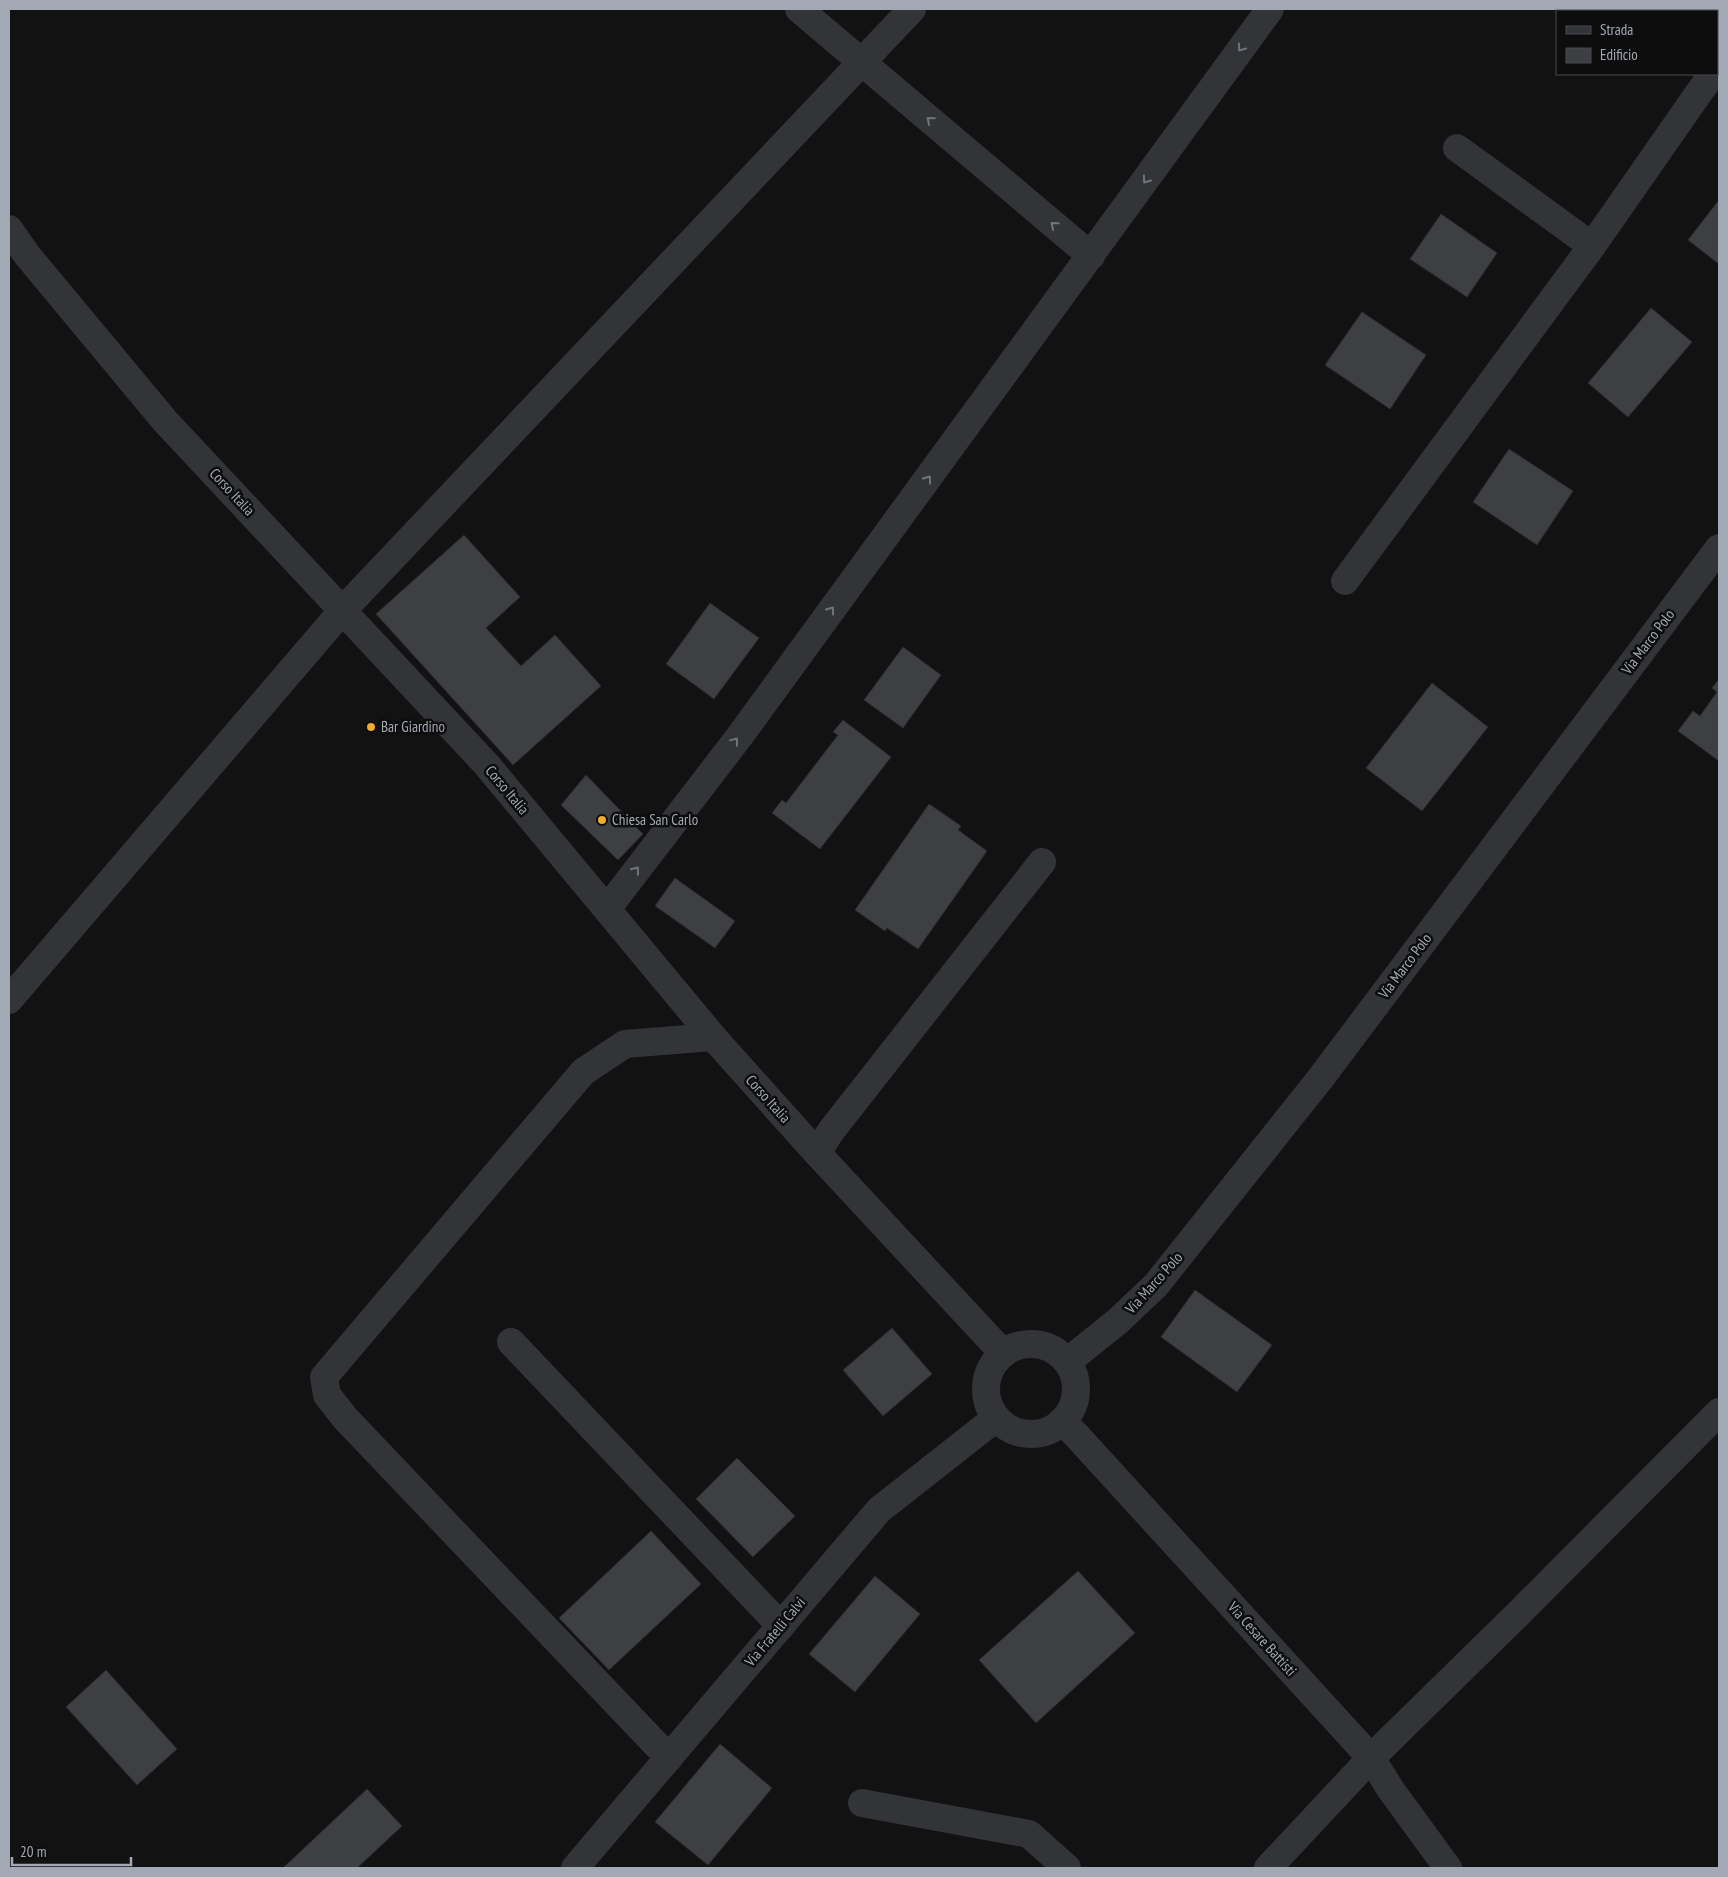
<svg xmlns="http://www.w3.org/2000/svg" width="1728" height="1877" viewBox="0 0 1728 1877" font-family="'PT Sans Narrow',sans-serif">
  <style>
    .building { fill: #3e3f43; stroke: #2c2c2f }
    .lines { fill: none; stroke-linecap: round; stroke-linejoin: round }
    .minor { stroke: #333438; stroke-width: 28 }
    .oneway { stroke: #71747c }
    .poi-dot { fill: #efac2e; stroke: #0d0d0e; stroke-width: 2 }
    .labels { text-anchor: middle; stroke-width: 5; stroke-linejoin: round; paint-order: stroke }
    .street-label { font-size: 15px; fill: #a3a9b4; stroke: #0d0d0e }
    .poi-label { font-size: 15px; fill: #a3a9b4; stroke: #0d0d0e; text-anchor: start }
  </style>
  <rect width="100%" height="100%" fill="#121213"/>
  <g class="building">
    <polygon points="1719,200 1719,264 1688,240"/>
    <polygon points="1441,214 1497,253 1467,297 1410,259"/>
    <polygon points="1651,308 1692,342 1628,417 1588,383"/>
    <polygon points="1362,312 1426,355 1390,409 1325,365"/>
    <polygon points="1509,449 1573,491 1537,545 1473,502"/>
    <polygon points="464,535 520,597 486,628 521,666 555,635 601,686 513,765 376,614"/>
    <polygon points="710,603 759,638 714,699 666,664"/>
    <polygon points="903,647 941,675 903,728 864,700"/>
    <polygon points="1719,679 1719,761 1678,731 1693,711 1700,716 1717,692 1712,688"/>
    <polygon points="1432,683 1488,727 1422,811 1366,768"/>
    <polygon points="843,720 891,757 820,849 772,813 782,800 786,803 838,735 833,732"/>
    <polygon points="586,775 643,834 618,860 561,805"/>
    <polygon points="929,804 961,826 958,830 987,851 918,949 887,928 885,931 855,910"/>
    <polygon points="675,878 735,921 715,948 655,906"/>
    <polygon points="1195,1290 1272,1345 1237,1392 1161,1337"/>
    <polygon points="892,1328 932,1374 883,1416 843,1370"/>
    <polygon points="737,1458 795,1516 753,1557 696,1499"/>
    <polygon points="651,1531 701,1584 609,1670 559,1618"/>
    <polygon points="1078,1571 1135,1633 1036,1723 979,1660"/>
    <polygon points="875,1576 920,1614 855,1692 809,1654"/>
    <polygon points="106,1670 177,1749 137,1785 66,1707"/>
    <polygon points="720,1744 772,1788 708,1865 655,1822"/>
    <polygon points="367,1789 402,1826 357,1868 283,1868"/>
  </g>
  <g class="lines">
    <g class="minor">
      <polyline points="799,9 1091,256"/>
      <polyline points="1457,148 1592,246"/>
      <polyline points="9,229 27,255 165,421 486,764 713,1037 817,1153 1003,1353"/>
      <polyline points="1345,581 1592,246 1712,74"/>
      <polyline points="607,909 739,737 1270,9"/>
      <polyline points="9,1000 342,611 912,9"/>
      <polyline points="817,1153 831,1131 1042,862"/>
      <polyline points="511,1342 781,1626"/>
      <circle cx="1031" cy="1389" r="45"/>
      <polyline points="1067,1362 1118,1321 1156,1285 1320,1079 1719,548"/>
      <polyline points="1062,1421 1077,1436 1371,1758 1391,1790 1448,1868"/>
      <polyline points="669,1758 345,1418 327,1395 324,1377 583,1072 625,1044 713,1037"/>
      <polyline points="862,1803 1029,1834 1067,1868"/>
      <polyline points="575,1868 879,1510 996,1418"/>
      <polyline points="1268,1868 1371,1758 1520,1612 1719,1412"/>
    </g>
  </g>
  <defs><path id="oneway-chevron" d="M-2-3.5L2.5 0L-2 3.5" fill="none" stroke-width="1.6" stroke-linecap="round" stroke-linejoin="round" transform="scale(1.25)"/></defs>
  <g class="oneway">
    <use href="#oneway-chevron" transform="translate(1241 48) rotate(126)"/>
    <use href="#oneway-chevron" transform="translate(930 120) rotate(-140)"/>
    <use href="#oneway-chevron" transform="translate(1146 180) rotate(126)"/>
    <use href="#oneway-chevron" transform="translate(1054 225) rotate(-140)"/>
    <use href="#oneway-chevron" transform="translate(928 479) rotate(-54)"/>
    <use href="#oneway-chevron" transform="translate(831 610) rotate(-54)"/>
    <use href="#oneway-chevron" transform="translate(735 741) rotate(-53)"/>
    <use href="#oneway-chevron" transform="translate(636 870) rotate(-52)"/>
  </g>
  <g class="poi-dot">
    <circle cx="371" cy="727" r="5"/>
    <circle cx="602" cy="820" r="5"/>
  </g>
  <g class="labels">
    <g class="street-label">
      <text transform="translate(232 492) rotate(47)" y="5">Corso Italia</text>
      <text transform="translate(1648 642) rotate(-53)" y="5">Via Marco Polo</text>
      <text transform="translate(507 790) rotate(50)" y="5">Corso Italia</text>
      <text transform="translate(1405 966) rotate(-53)" y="5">Via Marco Polo</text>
      <text transform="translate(768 1099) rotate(48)" y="5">Corso Italia</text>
      <text transform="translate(1154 1283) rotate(-48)" y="5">Via Marco Polo</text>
      <text transform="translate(775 1632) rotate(-50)" y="5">Via Fratelli Calvi</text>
      <text transform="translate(1262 1639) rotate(48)" y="5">Via Cesare Battisti</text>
    </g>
    <g class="poi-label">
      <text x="381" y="732">Bar Giardino</text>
      <text x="612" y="825">Chiesa San Carlo</text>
    </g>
  </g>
  <rect width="1728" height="1877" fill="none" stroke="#a3a9b4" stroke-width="20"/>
  <rect x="1556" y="10" width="162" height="65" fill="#0d0d0e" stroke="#494b50"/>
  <rect x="1566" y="26" width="25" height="8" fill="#333438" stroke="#494b50"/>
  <text x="1600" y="35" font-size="15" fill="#a3a9b4">Strada</text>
  <rect x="1566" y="48" width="25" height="15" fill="#3e3f43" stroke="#494b50"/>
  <text x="1600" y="60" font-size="15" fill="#a3a9b4">Edificio</text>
  <path d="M12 1857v8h119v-8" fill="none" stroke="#a3a9b4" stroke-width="2.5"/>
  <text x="20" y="1857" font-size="15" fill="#a3a9b4" stroke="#0d0d0e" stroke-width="4" paint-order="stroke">20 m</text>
</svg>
